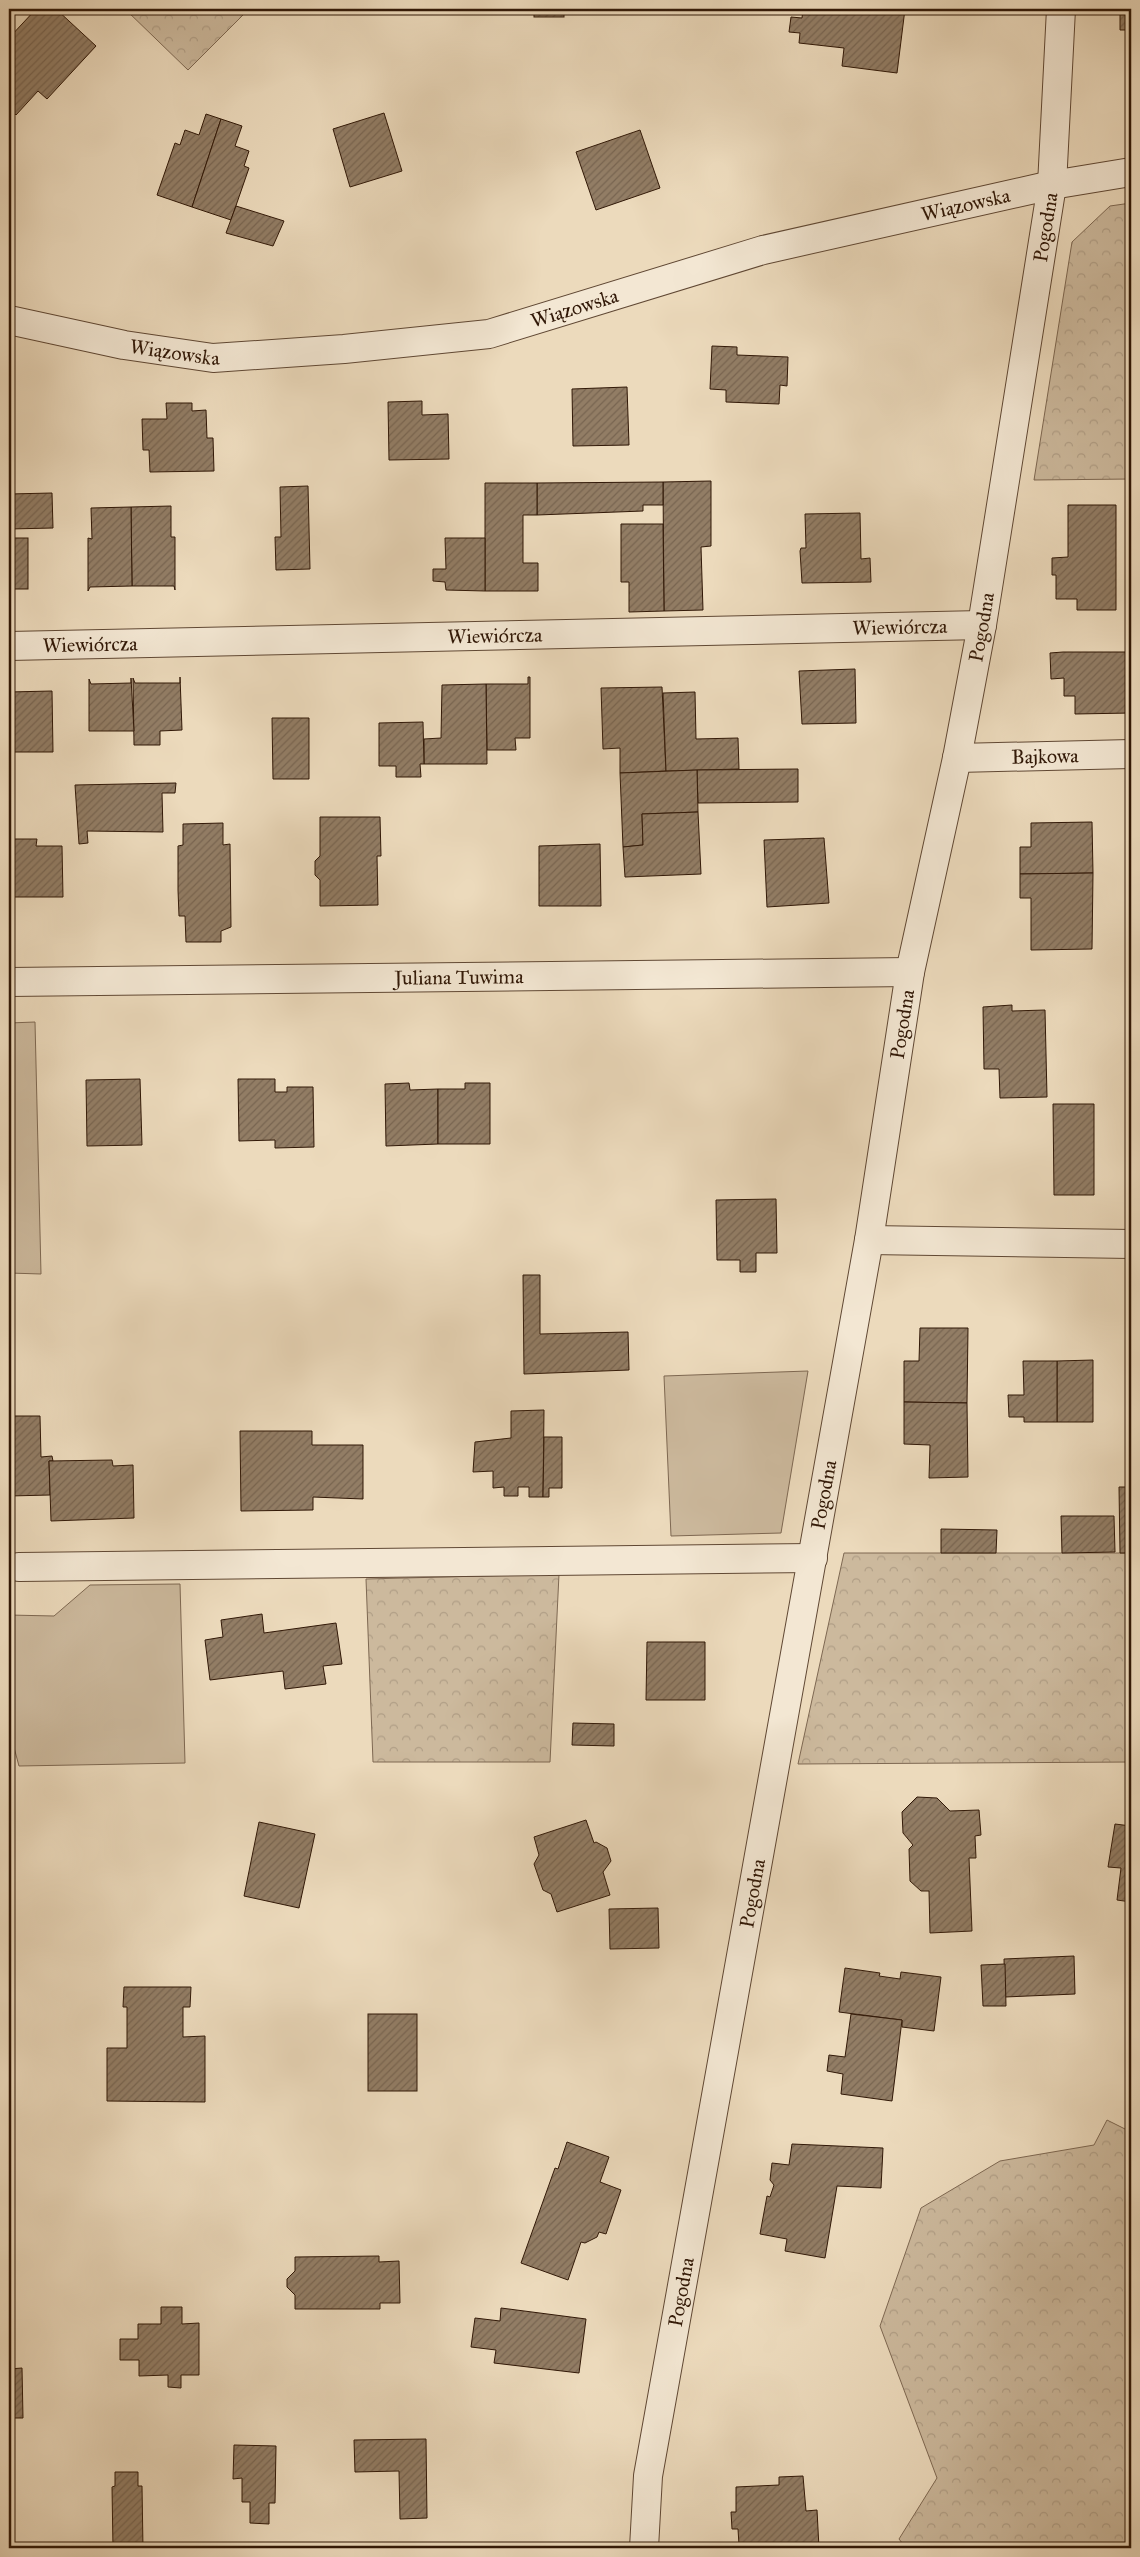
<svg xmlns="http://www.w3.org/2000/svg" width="1140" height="2557" viewBox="0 0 1140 2557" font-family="'IM FELL Great Primer',serif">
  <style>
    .grass { fill: #ccb99d; stroke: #7e6852 }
    .forest { fill: url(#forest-crowns); stroke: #7e6852 }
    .building { fill: url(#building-hatch); stroke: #311807 }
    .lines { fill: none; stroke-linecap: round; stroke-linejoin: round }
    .minor-casing { stroke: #604834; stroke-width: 30 }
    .minor { stroke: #f3e7d3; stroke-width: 28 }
    .labels { text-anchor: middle; stroke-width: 4.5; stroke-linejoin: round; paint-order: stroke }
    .street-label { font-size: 20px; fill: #311807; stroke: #f3e7d3 }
  </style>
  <defs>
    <pattern id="forest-crowns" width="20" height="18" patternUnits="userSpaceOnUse" patternTransform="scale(1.25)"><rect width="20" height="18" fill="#ccb99d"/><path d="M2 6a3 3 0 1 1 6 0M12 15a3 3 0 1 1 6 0" fill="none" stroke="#b09e86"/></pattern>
    <pattern id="building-hatch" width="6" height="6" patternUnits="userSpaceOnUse" patternTransform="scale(1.25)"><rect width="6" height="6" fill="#927d65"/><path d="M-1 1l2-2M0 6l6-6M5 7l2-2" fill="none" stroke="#786551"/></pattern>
  </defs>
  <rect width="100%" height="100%" fill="#ecdabc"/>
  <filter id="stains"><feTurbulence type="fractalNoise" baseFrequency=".004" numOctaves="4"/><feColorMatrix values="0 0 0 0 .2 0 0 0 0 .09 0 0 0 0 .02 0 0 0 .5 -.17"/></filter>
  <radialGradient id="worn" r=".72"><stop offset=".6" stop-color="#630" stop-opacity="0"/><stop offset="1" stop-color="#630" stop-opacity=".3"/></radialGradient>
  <g class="grass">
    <polygon points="35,1022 41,1274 9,1273 9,1023"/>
    <polygon points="808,1371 781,1533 671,1536 664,1376"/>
    <polygon points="180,1584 185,1763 19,1766 9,1729 9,1615 54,1616 90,1585"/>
  </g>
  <g class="forest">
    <polygon points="125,9 249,9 188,70"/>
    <polygon points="1131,203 1131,479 1034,480 1072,242 1110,206"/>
    <polygon points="844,1553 1131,1553 1131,1762 798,1764"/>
    <polygon points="559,1574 550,1762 373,1762 366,1579"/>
    <polygon points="1107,2120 1131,2132 1131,2548 906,2548 899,2539 937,2478 880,2326 921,2208 1000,2161 1094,2145"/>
  </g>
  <g class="building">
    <polygon points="36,9 56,9 96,46 47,99 38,91 16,115 9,108 9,38"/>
    <rect x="534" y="9" width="30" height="8"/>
    <polygon points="803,9 905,9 897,73 842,66 844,48 799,43 800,33 789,32 791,17 802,18"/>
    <polygon points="1104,9 1131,9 1131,30 1120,30 1120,11"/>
    <polygon points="384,113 402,171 350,187 333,129"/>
    <polygon points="206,114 221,119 192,207 157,195 175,143 180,145 185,130 199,135"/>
    <polygon points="221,119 242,126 235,146 249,151 244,166 249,168 231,220 192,207"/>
    <polygon points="640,130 660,188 596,210 576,152"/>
    <polygon points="236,206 284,221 273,246 226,233"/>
    <polygon points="712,346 737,347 737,355 788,357 787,386 780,385 779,404 726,402 726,390 710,389"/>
    <polygon points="627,387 629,445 573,446 572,389"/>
    <polygon points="422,401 422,415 448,414 449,459 389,460 388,402"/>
    <polygon points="166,403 192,403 192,411 206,410 207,438 213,438 214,471 150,472 149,450 143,450 142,419 167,419"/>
    <polygon points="711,481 711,546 701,547 703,610 664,611 663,482"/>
    <polygon points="663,482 663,505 643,505 643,511 537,515 537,483"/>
    <polygon points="485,483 537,483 537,515 523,515 523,563 538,563 538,591 485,591"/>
    <polygon points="308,486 310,569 276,570 275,537 281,537 280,487"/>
    <polygon points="52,493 53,528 9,529 9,494"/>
    <polygon points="1068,505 1116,505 1116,610 1077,610 1077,599 1056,599 1056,575 1052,575 1052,558 1068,557"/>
    <polygon points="171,506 171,537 175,537 175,590 174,586 132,586 131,507"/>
    <polygon points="131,507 132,586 90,587 88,591 88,538 92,539 91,508"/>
    <polygon points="860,513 861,559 870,558 871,582 802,583 800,551 801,548 806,548 805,514"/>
    <polygon points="621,524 663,524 664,611 629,612 629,582 621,582"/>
    <rect x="9" y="538" width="19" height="51"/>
    <polygon points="445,538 485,538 485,591 446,590 445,582 433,581 433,569 446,569"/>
    <polygon points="1063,652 1131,652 1131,713 1075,714 1075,696 1064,696 1064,678 1051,679 1050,653"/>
    <polygon points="855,669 856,723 802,724 799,671"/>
    <polygon points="180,677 182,730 160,731 160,745 134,745 133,678 135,683 180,683"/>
    <polygon points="528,677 530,677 530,738 515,738 516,750 487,750 486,684 528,684"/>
    <polygon points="131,678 134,731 89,731 89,679 91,684 131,683"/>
    <polygon points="486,684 487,764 424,764 424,739 441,738 442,685"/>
    <polygon points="662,687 666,771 620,773 620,748 603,749 601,688"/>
    <polygon points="52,691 53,752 9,752 9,692"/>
    <polygon points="695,692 696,739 738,738 739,769 666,771 663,693"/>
    <polygon points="272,718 309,718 309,779 273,779"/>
    <polygon points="423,722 424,764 420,764 421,777 396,777 396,766 379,766 379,723"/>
    <polygon points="798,769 798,802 698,803 697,770"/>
    <polygon points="697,770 698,812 642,814 643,845 623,847 620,773"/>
    <polygon points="176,783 175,793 162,793 163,832 87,831 88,843 79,844 75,785"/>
    <polygon points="698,812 701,874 625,877 623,847 643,845 642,814"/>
    <polygon points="320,817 380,817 381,856 377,856 378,905 320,906 320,880 315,875 315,861 320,856"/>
    <polygon points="1092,822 1093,873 1020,874 1020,847 1031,847 1031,823"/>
    <polygon points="223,823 223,845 230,844 231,927 221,931 221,942 186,942 185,916 179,916 178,890 178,846 183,845 183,824"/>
    <polygon points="824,838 829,903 767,907 764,840"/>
    <polygon points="9,839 37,839 36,846 62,846 63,897 9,897"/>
    <polygon points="600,844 601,906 539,906 539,846"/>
    <polygon points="1093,873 1092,949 1031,950 1031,898 1020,898 1020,874"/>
    <polygon points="1012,1005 1012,1011 1045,1010 1047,1097 1000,1098 999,1069 984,1069 983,1007"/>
    <polygon points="140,1079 142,1145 87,1146 86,1080"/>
    <polygon points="238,1079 275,1079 275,1092 287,1092 287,1087 313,1087 314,1147 275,1148 275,1140 239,1141"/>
    <polygon points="409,1083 410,1090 438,1089 438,1144 386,1146 385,1084"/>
    <polygon points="465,1083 490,1083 490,1144 438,1144 438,1089 465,1089"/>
    <polygon points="1053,1104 1094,1104 1094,1195 1054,1195"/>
    <polygon points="776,1199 777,1253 756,1253 756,1272 740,1272 740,1260 717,1260 716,1200"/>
    <polygon points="523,1275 540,1275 540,1334 628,1332 629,1370 524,1374"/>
    <polygon points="920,1328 968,1328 967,1403 904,1402 904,1361 919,1361"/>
    <polygon points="1093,1360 1093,1422 1057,1422 1057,1361"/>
    <polygon points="1023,1361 1057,1361 1057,1422 1024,1422 1024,1417 1009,1417 1008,1395 1024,1395"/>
    <polygon points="904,1402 967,1403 968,1477 929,1478 930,1445 904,1444"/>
    <polygon points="544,1410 543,1497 529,1497 529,1487 518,1487 518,1496 504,1496 504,1487 493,1488 493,1471 473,1472 475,1442 511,1438 511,1411"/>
    <polygon points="9,1416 40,1416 41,1457 52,1456 53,1461 49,1461 50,1495 9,1496"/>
    <polygon points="240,1431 312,1431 312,1445 363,1445 363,1499 313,1497 313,1510 241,1511"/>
    <polygon points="544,1437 562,1437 562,1488 549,1488 549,1497 543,1497"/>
    <polygon points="112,1460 113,1466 133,1465 134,1518 51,1521 49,1461"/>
    <polygon points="1119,1487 1131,1487 1131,1553 1120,1553"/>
    <polygon points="1061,1516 1114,1516 1115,1552 1062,1553"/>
    <polygon points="941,1529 997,1530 996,1553 941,1553"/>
    <polygon points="262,1614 264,1633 336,1623 342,1664 323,1666 326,1684 285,1689 283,1671 210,1680 205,1640 223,1637 221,1620"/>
    <polygon points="647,1642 705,1642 705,1700 646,1700"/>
    <polygon points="573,1723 614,1724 614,1746 572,1745"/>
    <polygon points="917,1797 937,1798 950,1811 979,1810 981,1835 975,1836 976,1858 969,1858 972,1931 930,1933 929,1891 921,1891 910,1881 909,1849 913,1845 903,1833 902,1812"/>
    <polygon points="586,1820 594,1843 596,1842 607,1848 611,1861 603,1872 610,1895 557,1912 551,1894 543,1890 534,1864 539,1855 534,1837"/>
    <polygon points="259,1822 315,1834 299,1908 244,1896"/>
    <polygon points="1115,1824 1131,1826 1131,1902 1117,1900 1121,1868 1108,1867"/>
    <polygon points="658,1908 659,1948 610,1949 609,1909"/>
    <polygon points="1074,1956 1075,1994 1005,1997 1004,1959"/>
    <polygon points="1005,1964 1006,2006 983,2006 981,1965"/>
    <polygon points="845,1968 880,1973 879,1976 900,1979 901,1972 941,1977 934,2031 902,2027 902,2020 839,2012"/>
    <polygon points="124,1987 191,1987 190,2007 183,2007 183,2037 205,2036 205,2102 107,2101 107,2048 127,2048 127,2007 123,2007"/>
    <rect x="368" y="2014" width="49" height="77"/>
    <polygon points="851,2014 902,2020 892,2101 841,2094 843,2074 827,2071 829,2055 845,2057"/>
    <polygon points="567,2142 609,2157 600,2182 621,2190 606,2234 599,2232 597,2237 585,2243 581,2242 568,2280 521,2263 555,2168 558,2169"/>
    <polygon points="792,2144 883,2148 881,2188 837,2186 825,2258 785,2251 787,2239 760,2234 767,2196 770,2197 774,2185 770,2180 772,2163 789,2165"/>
    <polygon points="379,2256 379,2262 399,2261 400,2303 380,2303 380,2309 295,2309 295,2295 287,2287 287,2279 295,2271 295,2257"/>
    <polygon points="161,2307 182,2307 182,2324 199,2323 199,2375 181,2375 181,2388 168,2387 168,2375 139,2376 139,2360 120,2360 120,2339 138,2339 138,2324 161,2324"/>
    <polygon points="501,2308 586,2319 579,2373 494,2363 496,2350 471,2347 475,2318 500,2321"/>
    <polygon points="22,2368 23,2418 9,2418 9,2369"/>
    <polygon points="426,2439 427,2518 400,2519 399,2471 355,2472 354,2440"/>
    <polygon points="234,2445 276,2446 275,2503 269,2503 269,2524 250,2523 250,2502 242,2502 242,2478 233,2479"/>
    <polygon points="115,2472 138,2472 138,2486 142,2486 143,2548 113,2548 112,2487 115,2486"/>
    <polygon points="803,2476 806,2511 817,2510 819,2548 732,2548 732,2545 739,2545 738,2529 732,2529 731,2512 736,2512 736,2487 779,2485 779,2477"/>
  </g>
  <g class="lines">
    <g class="minor-casing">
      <g id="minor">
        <path id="s1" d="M 9,320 L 124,345 L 213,358 L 344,349 L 489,334 L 763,250 L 1052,185 L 1131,172"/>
        <path id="s2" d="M 9,646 L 982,625"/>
        <path id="s3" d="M 957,758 L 1131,754"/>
        <path id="s4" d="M 9,982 L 910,972"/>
        <polyline points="869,1240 1131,1244"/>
        <polyline points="19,1567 813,1558"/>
        <path id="s5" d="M 644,2548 L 648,2476 L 869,1240 L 910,972 L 957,758 L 982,625 L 1052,185 L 1061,9"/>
      </g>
    </g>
    <use href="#minor" class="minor"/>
  </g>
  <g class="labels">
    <g class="street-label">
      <text dy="7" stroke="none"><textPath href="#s1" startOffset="979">Wiązowska</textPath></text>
      <text dy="7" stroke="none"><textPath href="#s5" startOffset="2356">Pogodna</textPath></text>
      <text dy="7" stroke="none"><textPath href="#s1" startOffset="574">Wiązowska</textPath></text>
      <text dy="7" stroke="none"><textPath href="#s1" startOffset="169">Wiązowska</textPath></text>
      <text dy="7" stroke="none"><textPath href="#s2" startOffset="891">Wiewiórcza</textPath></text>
      <text dy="7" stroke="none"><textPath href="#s5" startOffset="1951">Pogodna</textPath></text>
      <text dy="7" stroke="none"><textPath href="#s2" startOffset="486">Wiewiórcza</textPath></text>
      <text dy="7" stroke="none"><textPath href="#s2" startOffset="81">Wiewiórcza</textPath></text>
      <text dy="7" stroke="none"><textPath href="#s3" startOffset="88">Bajkowa</textPath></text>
      <text dy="7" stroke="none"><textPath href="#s4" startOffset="450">Juliana Tuwima</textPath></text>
      <text dy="7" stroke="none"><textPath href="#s5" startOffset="1546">Pogodna</textPath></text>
      <text dy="7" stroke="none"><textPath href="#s5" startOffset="1069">Pogodna</textPath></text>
      <text dy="7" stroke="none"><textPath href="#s5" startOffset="664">Pogodna</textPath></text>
      <text dy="7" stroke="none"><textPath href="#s5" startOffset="259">Pogodna</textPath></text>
    </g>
  </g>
  <rect width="1140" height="2557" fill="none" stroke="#ecdabc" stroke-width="30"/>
  <rect x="10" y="10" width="1120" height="2537" fill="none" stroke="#311807" stroke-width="2.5"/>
  <rect x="15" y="15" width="1110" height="2527" fill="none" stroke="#311807"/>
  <rect width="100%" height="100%" filter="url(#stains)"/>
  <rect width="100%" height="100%" fill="url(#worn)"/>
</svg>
